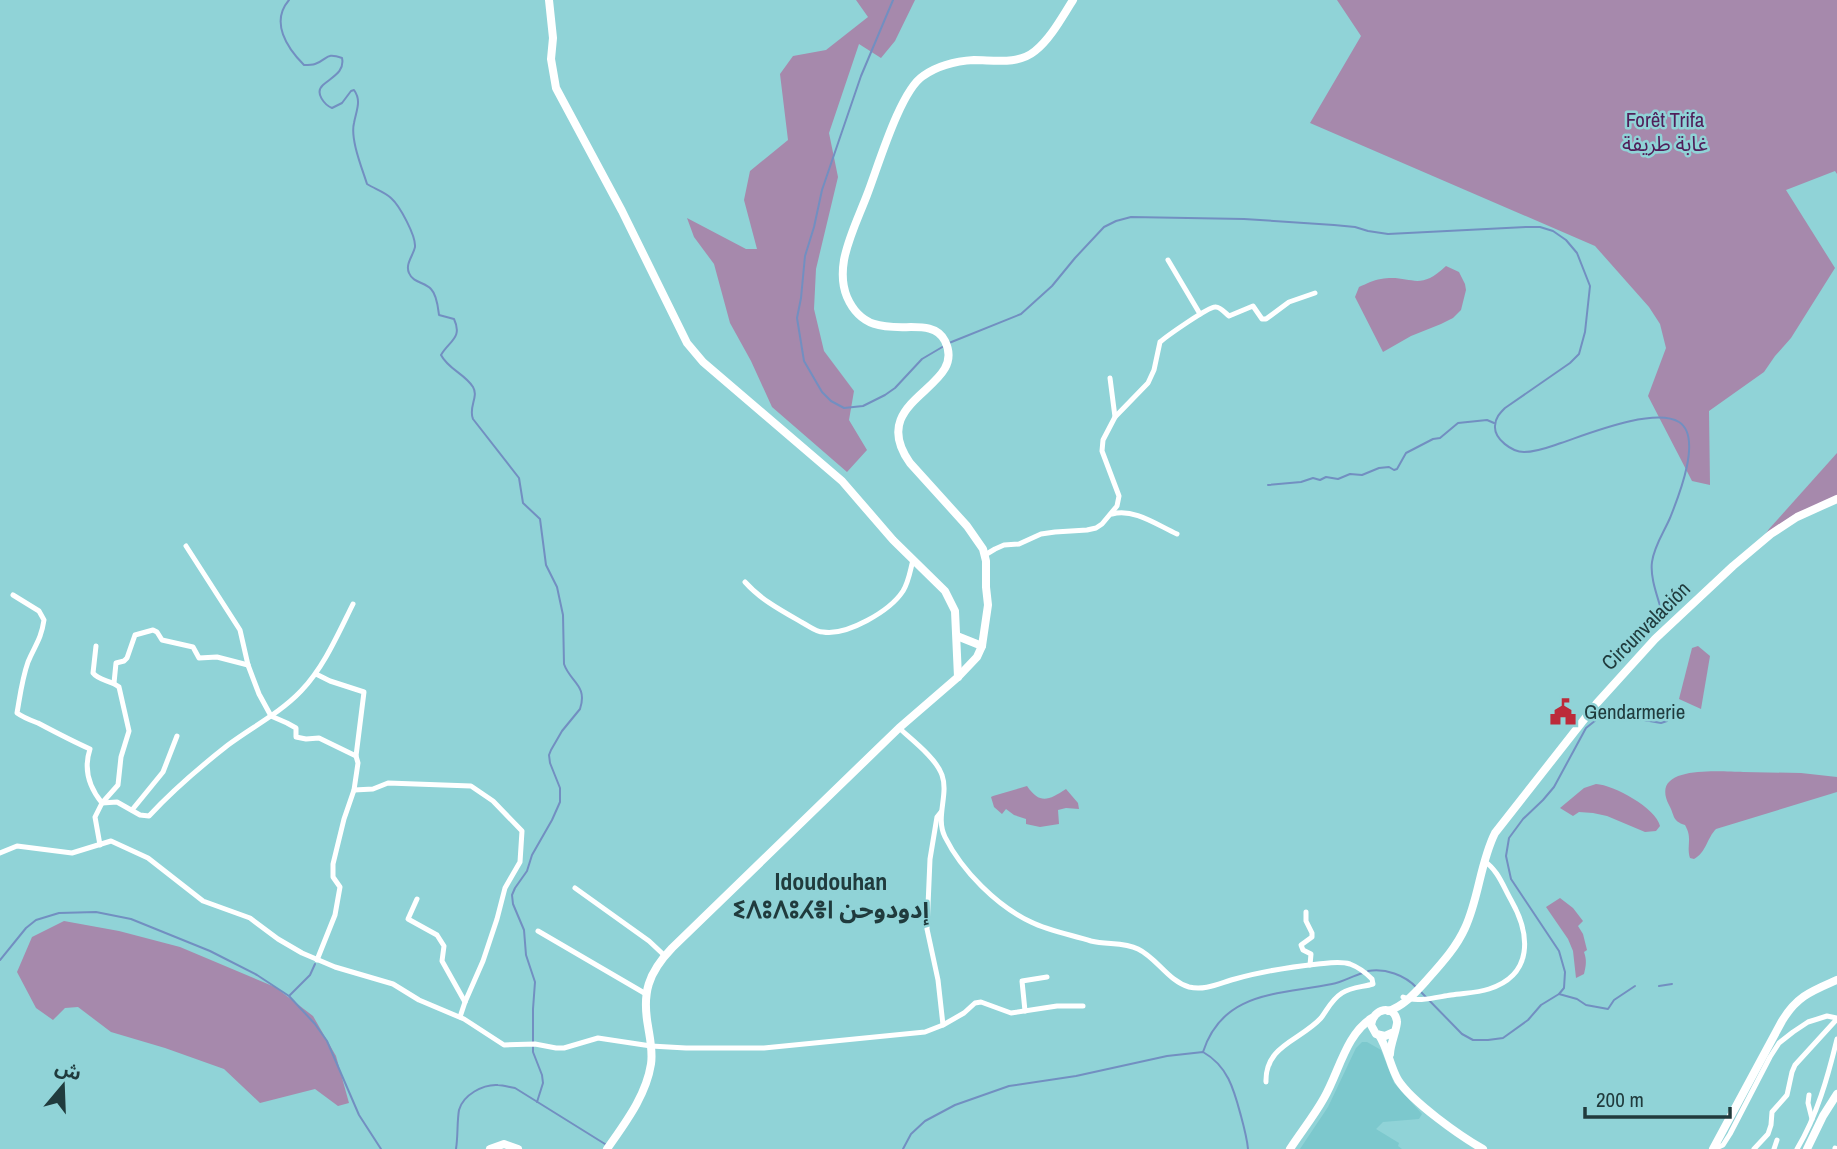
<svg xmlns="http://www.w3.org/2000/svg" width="1837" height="1149" viewBox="0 0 1837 1149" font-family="'Archivo Narrow','Noto Sans Arabic','Noto Sans Tifinagh',sans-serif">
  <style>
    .built { fill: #7cc8cd }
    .green { fill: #a689ac }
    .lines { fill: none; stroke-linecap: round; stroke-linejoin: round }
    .stream { stroke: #728fc1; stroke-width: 2 }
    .street { stroke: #fff; stroke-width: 5 }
    .secondary { stroke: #fff; stroke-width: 8 }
    .labels { text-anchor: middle; stroke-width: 5; stroke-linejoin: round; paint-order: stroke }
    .park-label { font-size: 21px; fill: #501e59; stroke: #90d3d7 }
    .street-label { font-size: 21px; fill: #203b3d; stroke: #90d3d7 }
    .poi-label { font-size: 21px; fill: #203b3d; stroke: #90d3d7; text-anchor: start }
    .quarter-label { font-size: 24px; font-weight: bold; fill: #203b3d; stroke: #90d3d7 }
  </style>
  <rect width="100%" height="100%" fill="#90d3d7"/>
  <polygon class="built" points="1362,1042 1367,1042 1381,1050 1394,1083 1422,1114 1419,1119 1383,1122 1376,1129 1399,1143 1398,1146 1402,1149 1300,1149 1328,1107 1356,1048"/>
  <g class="green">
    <polygon points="856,0 915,0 895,41 881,58 859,44 829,133 838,177 816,269 814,309 824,351 854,391 849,420 867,450 847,472 772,407 751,361 730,323 714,264 694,237 687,218 746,249 757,249 744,200 750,171 788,140 780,74 793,56 826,50 868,17"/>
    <polygon points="1337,0 1837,0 1837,174 1835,171 1786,190 1835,268 1791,338 1775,356 1764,372 1709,411 1710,485 1692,481 1648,396 1666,348 1660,324 1649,307 1595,246 1310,123 1361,36"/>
    <path d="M 1446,266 L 1459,272 L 1465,284 L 1466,290 L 1461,310 L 1453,318 L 1441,324 L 1411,336 L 1383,352 L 1355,297 L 1359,287 C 1366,284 1373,280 1381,279 C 1411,274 1418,293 1446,266 Z"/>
    <polygon points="1837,453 1837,497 1765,535 1769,529"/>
    <polygon points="1698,646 1710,656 1701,709 1679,699 1692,648"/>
    <path d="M 1743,772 L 1801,773 L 1837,777 L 1837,792 L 1716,829 C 1707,838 1706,853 1694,859 L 1690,858 C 1686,845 1693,839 1685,825 C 1672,821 1675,816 1669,805 C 1648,764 1721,772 1743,772 Z"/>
    <path d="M 1596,784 C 1614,785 1656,808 1660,826 L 1656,831 L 1645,832 L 1607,816 L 1593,813 L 1579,812 L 1573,816 L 1560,808 L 1584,788 Z"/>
    <path d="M 1027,786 C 1040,805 1049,800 1066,789 L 1078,803 L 1079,809 L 1066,808 L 1058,810 L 1059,824 L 1040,827 L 1026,824 L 1026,819 L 1014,815 L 1006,809 L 1002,814 L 994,807 L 991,797 L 993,796 Z"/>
    <path d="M 1560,898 L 1573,908 L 1583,921 L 1578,926 L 1583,934 L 1587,950 L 1584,952 C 1587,960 1586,966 1584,974 L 1576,978 L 1573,951 L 1568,939 L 1546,907 Z"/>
    <polygon points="64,921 119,931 180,947 275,987 313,1016 336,1056 349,1103 338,1106 315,1089 260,1103 224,1069 165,1048 111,1032 78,1007 65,1008 53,1020 36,1008 17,972 32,937"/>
  </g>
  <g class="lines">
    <g class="stream">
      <path d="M 289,0 C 270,22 287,48 304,65 C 308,65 312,65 315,64 C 329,59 325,52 342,58 C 345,72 332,77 323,85 C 314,93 325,105 332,108 L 342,103 L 351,91 L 354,90 C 362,101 356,111 354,123 C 350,139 362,168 367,184 C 375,189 385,192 391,198 C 400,206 416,236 415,247 C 413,256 405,264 409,273 C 413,283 425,282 431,289 C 437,295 438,307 439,315 L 454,319 C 463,338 449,341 441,355 C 448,369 465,374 473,387 C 479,397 468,407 473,419 L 519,478 L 523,503 L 540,519 L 546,565 L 557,587 L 563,615 L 564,664 C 570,682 588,685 580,709 L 562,731 L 551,750 L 549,755 L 550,763 L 560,788 L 560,802 L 552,820 L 532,855 L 527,871 L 515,888 L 512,895 L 513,904 L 524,930 L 526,955 L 535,982 L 533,1009 L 533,1052 L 542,1075 L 543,1083 L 537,1102"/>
      <polyline points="893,0 861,76 822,190 814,227 805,256 801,298 797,318 804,361 822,392 831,401 844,408 863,406 885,395 895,388 922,359 944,346"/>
      <path d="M 949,343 L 1021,314 L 1052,286 L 1075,258 L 1104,227 L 1116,221 L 1131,217 L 1244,219 L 1334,225 L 1355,227 L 1368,231 L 1388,234 L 1526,227 L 1540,227 L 1553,231 L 1566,240 L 1577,253 L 1590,286 L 1585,332 L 1579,354 L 1570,363 L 1505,408 C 1500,413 1495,418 1495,426 C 1494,439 1512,452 1524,452 C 1537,452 1549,447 1561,443 C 1588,434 1654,407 1679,422 C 1703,437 1678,498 1670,518 C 1664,532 1654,546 1652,562 C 1650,577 1657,595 1661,609"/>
      <polyline points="1268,485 1301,482 1313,478 1320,480 1326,477 1338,479 1350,474 1362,475 1379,468 1389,467 1394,470 1397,469 1406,453 1433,439 1440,438 1458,423 1487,420 1494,423"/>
      <polyline points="0,960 26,928 36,920 59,913 96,912 131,919 210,951 257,975 289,996 315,1024 327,1041 359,1115 381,1149"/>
      <path d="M 1368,971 C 1385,968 1405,975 1417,988"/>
      <polyline points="1659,986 1672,984"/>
      <polyline points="1421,992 1462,1034 1473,1040 1488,1040 1503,1038 1528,1020 1541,1005 1559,994 1564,988 1565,972 1559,951 1511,879 1506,856 1509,838 1523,819 1543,800 1554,787 1586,728 1601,716 1615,715 1661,723 1667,721"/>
      <polyline points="1559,994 1577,999 1586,1005 1608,1009 1614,1000 1635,986"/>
      <polyline points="290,995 310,975 315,964"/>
      <path d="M 1203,1052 C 1223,990 1280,995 1332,984 C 1343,982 1352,976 1363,973"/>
      <path d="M 456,1149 C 458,1137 457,1121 459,1110 C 463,1095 483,1084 498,1085 C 503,1085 509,1087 515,1088 L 605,1144"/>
      <path d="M 903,1149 L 911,1134 L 925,1121 L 955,1105 L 1009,1086 L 1076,1076 L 1167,1056 L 1203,1052 C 1228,1066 1234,1090 1241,1116 C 1244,1127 1247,1138 1248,1149"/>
    </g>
    <g class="street">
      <polyline points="1168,260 1200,314"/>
      <path d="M 1115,417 L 1148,383 L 1154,370 L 1160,342 C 1167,336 1208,307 1215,307 C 1220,306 1225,313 1229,316 L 1253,306 L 1262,319 L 1266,319 L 1289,302 L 1315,293"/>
      <path d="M 1112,514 C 1134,508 1157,525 1177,534"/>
      <polyline points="186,546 240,630 248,665 259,694 271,716 287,723 296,728 296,737 306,739 319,738 356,756 358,763 354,790 344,819 333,864 333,877 340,887 335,915 317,960"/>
      <polyline points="985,555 995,549 1004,545 1019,544 1041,534 1055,532 1087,530 1096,528 1102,524 1117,506 1119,496 1102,451 1103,440 1115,417 1110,378"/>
      <path d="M 745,582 C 761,600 782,611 803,623 C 809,626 816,632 823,632 C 847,636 890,611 903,591 C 909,581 910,571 913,560"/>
      <path d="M 13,595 L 39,611 L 44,620 C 41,640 35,645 28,662 C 22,679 20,696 17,713 C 24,718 30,720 38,723 C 55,732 72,741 90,749 C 83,770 89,787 102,803 L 117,802 L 140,815 L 149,816 C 173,790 200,767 228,745 C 252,727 280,713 301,691 C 324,667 338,634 353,604"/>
      <path d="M 96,646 L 93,673 C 99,681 111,680 119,687 L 129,731 L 121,757 L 118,785 L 102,803 L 95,817 L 100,845"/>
      <polyline points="316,674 330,681 364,692 356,756"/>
      <polyline points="114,683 116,663 124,661 127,658 135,635 153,630 157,632 162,640 193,647 199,658 217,657 248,665"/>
      <path d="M 899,728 C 912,740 936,758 942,775 C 949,795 935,817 945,837 C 962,871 997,906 1031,922 C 1049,931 1072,935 1091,941 C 1107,945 1124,942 1138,949 C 1157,958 1168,981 1189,987 C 1205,991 1220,983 1235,979 C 1263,971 1290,967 1318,964 C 1329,963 1340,961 1350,964 C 1358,967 1366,973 1372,979 L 1373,984 C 1363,987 1351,987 1342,993 C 1331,1000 1328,1009 1321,1018 C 1300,1041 1265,1045 1266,1082"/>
      <polyline points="354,790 373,789 388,783 471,786 493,801 522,831 520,862 505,888 497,919 483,961 465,1002 460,1017"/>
      <polyline points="132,810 163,772 177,736"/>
      <polyline points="941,812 937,817 930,859 927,929 938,980 943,1025"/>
      <polyline points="0,853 17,846 72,853 111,841 148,858 203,901 250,918 278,939 302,953 335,967 393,984 419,1000 464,1019 504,1045 535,1044 556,1048 564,1048 598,1038 651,1046 686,1048 764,1048 925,1032 943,1025 964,1013 975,1003 981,1002 1011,1013 1057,1006 1083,1006"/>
      <polyline points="575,888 649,941 665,956"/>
      <polyline points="417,899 408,919 437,935 444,946 442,961 465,1002"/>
      <polyline points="1306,912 1306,921 1312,933 1312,937 1301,945 1303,950 1311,954 1310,965"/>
      <polyline points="538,931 646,994"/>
      <path d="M 1403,997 C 1417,1003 1437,997 1451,995 C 1464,993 1477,993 1489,989 C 1533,975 1531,935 1511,900 C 1503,886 1498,870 1484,861"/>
      <polyline points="1025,1011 1022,981 1047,977"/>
      <polyline points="1809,1095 1808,1103 1812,1119"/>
      <polyline points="1835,1148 1837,1149"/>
      <polyline points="1714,1149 1723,1145 1730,1134 1770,1057 1779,1043 1793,1032 1808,1022 1827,1016 1837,1018"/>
      <polyline points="1754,1149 1768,1134 1771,1125 1772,1112 1787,1095 1792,1072 1795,1065 1837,1019"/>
      <polyline points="1774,1149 1777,1140"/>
      <path d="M 1797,1149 C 1817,1116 1828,1076 1837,1039"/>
    </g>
    <g class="secondary">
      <polyline points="549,0 553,38 551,59 556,88 622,211 687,343 703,362 842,481 893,540 945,591 955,611 958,677"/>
      <polyline points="957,636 982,646"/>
      <path d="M 1388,1011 C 1404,1006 1415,993 1426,981 C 1441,964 1456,948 1465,928 C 1479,898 1480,863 1495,833 L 1597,703 L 1655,639 L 1733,566 L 1771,534 L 1797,517 L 1837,499"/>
      <path d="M 1379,1035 C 1388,1049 1390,1066 1398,1080 C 1412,1102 1460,1136 1483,1149"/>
      <path d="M 1390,1054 C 1390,1045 1398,1026 1397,1021 C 1394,1004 1373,1008 1371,1025 L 1376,1034 L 1385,1036 L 1394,1032"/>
      <polyline points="490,1149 504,1144 518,1149"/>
      <path d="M 607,1149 C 625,1123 646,1096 651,1064 C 653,1051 650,1039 648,1026 C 642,993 648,973 672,948 L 899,728 L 958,677 L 977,657 L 982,646 L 988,605 L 986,587 L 986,561 L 983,549 L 967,526 L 910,463 C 864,398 969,389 945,341 C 929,308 871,352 847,297 C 842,285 842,272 844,260 C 848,238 859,216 867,195 C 878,167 900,91 923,76 C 937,66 957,61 974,60 C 994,60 1018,65 1035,51 C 1051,38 1062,17 1073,0"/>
      <path d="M 1290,1149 C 1301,1132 1314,1116 1324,1098 C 1339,1072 1346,1034 1372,1018"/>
      <path d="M 1713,1149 L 1782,1021 C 1797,996 1812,991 1837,980"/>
      <polyline points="1807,1149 1823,1116 1837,1094"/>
    </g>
  </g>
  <defs>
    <g id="civic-bare" transform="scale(2.1)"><path d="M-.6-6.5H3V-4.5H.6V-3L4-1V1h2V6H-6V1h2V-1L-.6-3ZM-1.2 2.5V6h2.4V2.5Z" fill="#bc2b3a" stroke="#90d3d7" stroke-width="2.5" paint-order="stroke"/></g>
  </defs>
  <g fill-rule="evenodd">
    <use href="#civic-bare" x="1563" y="712"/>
  </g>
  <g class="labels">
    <g class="park-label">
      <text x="1665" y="127">Forêt Trifa<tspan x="1665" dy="24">غابة طريفة</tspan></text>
    </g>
    <g class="street-label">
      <text transform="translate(1646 626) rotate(-45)" y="7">Circunvalación</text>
    </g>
    <g class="poi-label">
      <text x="1584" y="719">Gendarmerie</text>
    </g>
    <g class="quarter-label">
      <text x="831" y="890">Idoudouhan<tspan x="831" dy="28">ⵉⴷⵓⴷⵓⵃⴻⵏ إدودوحن</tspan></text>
    </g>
  </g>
  <g transform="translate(63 1086) rotate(19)" stroke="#90d3d7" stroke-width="5" paint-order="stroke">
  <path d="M0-5L12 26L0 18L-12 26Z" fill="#203b3d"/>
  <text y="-10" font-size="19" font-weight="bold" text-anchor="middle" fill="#203b3d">ش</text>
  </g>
  <path d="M1585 1107v10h145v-10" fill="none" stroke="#203b3d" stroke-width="3.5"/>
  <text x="1596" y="1107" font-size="21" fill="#203b3d" stroke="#90d3d7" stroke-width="5" paint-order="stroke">200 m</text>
</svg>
